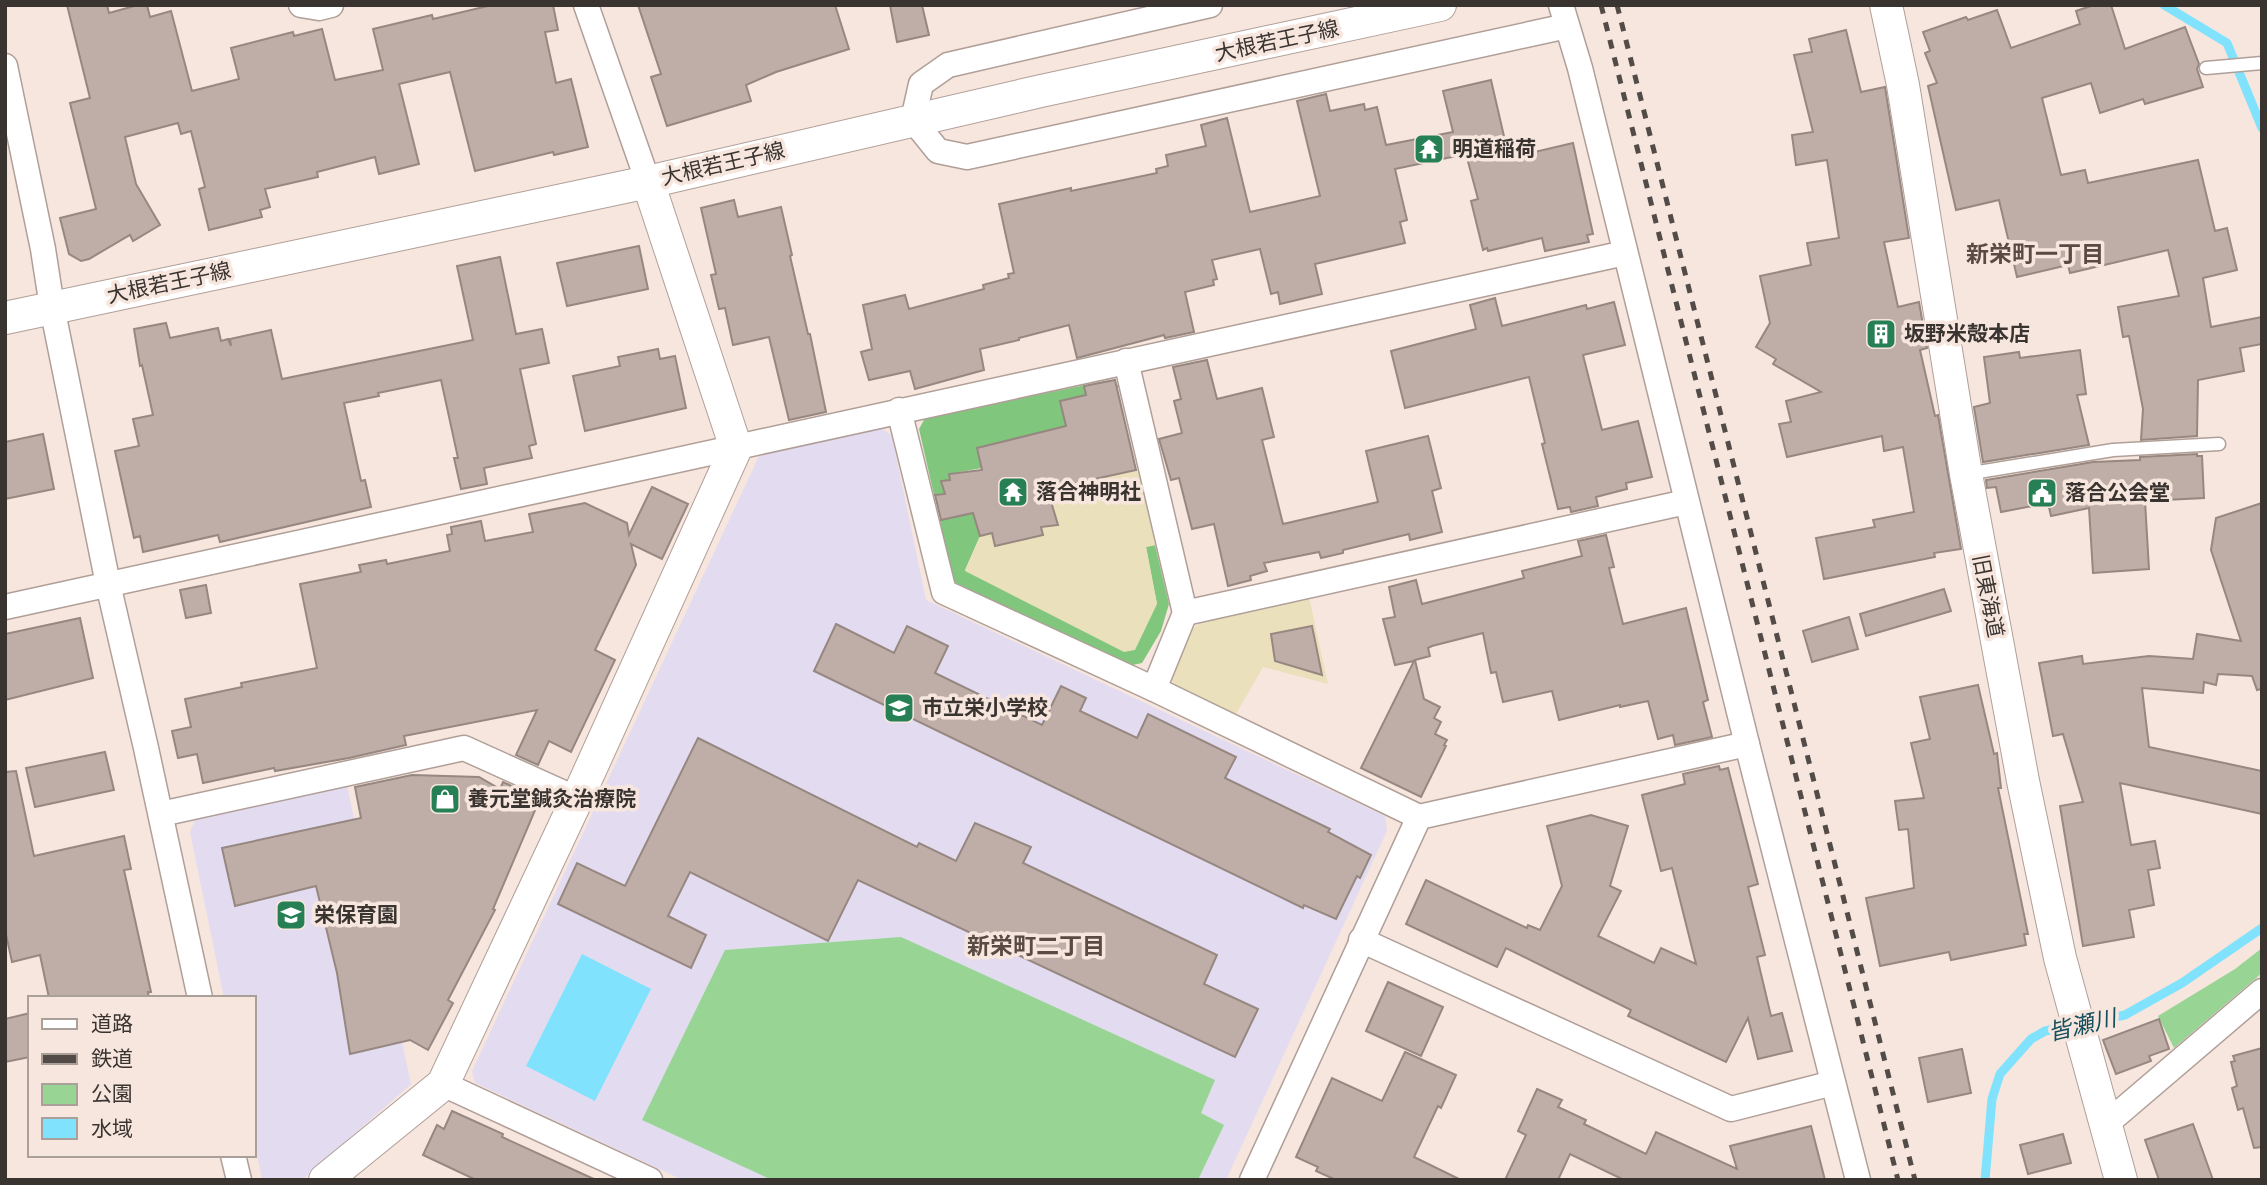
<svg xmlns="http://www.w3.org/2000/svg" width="2267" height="1185" viewBox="0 0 2267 1185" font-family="Georgia,'Noto Sans JP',serif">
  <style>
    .education { fill: #e3dcf1 }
    .green { fill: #98d594 }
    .forest { fill: #80c67d }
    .sand { fill: #eae0bb }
    .water { fill: #80e2fd }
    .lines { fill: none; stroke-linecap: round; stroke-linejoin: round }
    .stream { stroke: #80e2fd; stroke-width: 9 }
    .building { fill: #bfaea7; stroke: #968780; stroke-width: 2 }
    .service-casing { stroke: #b09f98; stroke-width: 15 }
    .minor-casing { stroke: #b09f98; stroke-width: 27 }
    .tertiary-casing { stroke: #b09f98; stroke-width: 34 }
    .service { stroke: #fff; stroke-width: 12 }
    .minor { stroke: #fff; stroke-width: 24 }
    .tertiary { stroke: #fff; stroke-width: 32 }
    .rail { stroke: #534b48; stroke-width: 5; stroke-dasharray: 9 9; stroke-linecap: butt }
    .labels { text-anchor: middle; stroke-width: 7; stroke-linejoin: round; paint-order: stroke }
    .street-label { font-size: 21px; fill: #3a3431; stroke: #f7e6de }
    .poi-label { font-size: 21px; font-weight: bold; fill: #3a3431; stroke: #f7e6de; text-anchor: start }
    .neighbourhood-label { font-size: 23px; font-weight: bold; fill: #594b44; stroke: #f7e6de }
    .water-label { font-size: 23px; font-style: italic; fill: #144e5c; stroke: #f7e6de }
  </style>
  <rect width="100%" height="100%" fill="#f7e6de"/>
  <g class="education">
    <polygon points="882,428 892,436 926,600 1385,816 1387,831 1226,1180 683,1180 475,1083 472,1071 759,456"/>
    <polygon points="347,786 411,1084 302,1180 262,1180 254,1139 254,998 224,998 190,832 196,818"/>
  </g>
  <g class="green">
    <polygon points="901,937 1215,1080 1201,1113 1224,1125 1198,1180 772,1180 642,1120 725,950"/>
    <polygon points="2262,948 2262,973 2174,1048 2158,1016 2235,969"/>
  </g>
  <g class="forest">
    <polygon points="1110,380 1121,387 1060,401 1066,426 978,448 982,468 949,474 950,480 941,481 945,494 934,495 919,429 925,418"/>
    <polygon points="973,513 980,536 965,570 1157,604 1146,547 1155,545 1169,604 1161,631 1142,663 1128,666 952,581 940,520"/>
  </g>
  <g class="sand">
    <polygon points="1058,428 1078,482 1139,469 1155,545 1146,547 1157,604 1135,650 1124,652 965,571 980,536 992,533 996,546 1043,535 1041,527 1058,524 1050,498 1040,501 1047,495 1073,490"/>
    <polygon points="1309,597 1328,684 1263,667 1236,714 1174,684 1169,675 1190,630 1202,622"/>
  </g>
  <polygon class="water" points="582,954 651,989 595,1101 526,1066"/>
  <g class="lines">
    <g class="stream">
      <polyline points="2164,5 2227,43 2262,128"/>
      <polyline points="1985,1180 1992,1099 2000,1074 2031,1039 2045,1031 2125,1015 2182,983 2262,928"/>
    </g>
  </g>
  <g class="building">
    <polygon points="67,5 107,5 109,13 138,5 147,5 150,17 171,11 192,91 239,79 231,48 293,32 294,36 322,29 335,80 383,70 373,29 432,15 433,19 492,5 553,5 558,30 545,32 556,83 571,79 588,147 554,155 553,152 475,171 450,72 399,84 419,164 379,174 375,157 317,172 318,177 265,189 270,207 260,210 262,217 209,230 199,189 205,187 191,131 181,134 178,123 125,137 136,184 160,225 133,241 130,235 89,259 81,261 69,254 60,218 96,209 70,103 90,98"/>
    <polygon points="638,5 835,5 849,49 776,72 746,85 751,101 667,126 651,77 661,74"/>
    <polygon points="890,5 922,5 929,35 897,42"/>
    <polygon points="2094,5 2111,5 2125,49 2185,27 2199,64 2197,69 2203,87 2145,104 2143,99 2100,113 2091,83 2042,98 2061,175 2085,170 2088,183 2198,160 2215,231 2227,228 2237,270 2203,278 2211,327 2262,317 2262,344 2240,348 2244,371 2198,380 2197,436 2141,440 2143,409 2129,336 2123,337 2118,307 2179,296 2168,250 2070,273 2068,265 2017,277 1999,200 1956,210 1928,86 1937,83 1925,53 1930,51 1923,32 1966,17 1968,20 1997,10 2011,48 2080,24 2076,11"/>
    <polygon points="1846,30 1861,92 1885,87 1909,238 1884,242 1898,307 1919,302 1927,348 1920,350 1935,416 1938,415 1961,549 1934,553 1935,557 1824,579 1816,538 1875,527 1873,520 1914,512 1903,447 1884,451 1882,436 1787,457 1779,424 1791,422 1786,401 1821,392 1773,364 1776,359 1756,347 1770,323 1760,276 1811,265 1807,243 1839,238 1827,160 1796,165 1792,135 1813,132 1794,55 1812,52 1809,39"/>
    <polygon points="1491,80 1509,158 1573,143 1593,234 1587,235 1589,242 1545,251 1542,238 1488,251 1487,248 1483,250 1471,201 1478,199 1466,154 1395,169 1407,220 1400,222 1405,243 1315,264 1322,294 1280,304 1278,292 1271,294 1260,249 1212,260 1217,279 1213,280 1214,285 1185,292 1194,332 1165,338 1164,335 1077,358 1069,325 1019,338 1019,340 980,349 984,370 915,389 910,371 869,380 861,352 872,349 863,305 905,295 909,309 984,289 983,285 1009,278 1008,274 1014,273 999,204 1071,188 1071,191 1157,173 1156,169 1168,166 1166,155 1206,146 1201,125 1227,118 1250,212 1320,196 1297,101 1326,94 1330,111 1364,104 1365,110 1377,107 1386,145 1453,132 1443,91"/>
    <polygon points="734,200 738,217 781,207 792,255 790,256 808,334 810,334 826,412 789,420 769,337 733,345 725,308 719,309 711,275 716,274 701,208"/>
    <polygon points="639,246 648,289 567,306 557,263"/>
    <polygon points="500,257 516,334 542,329 549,363 520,369 536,444 529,446 532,458 484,468 487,484 461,489 454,458 458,458 441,380 378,393 379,396 344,403 361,481 365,480 371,507 220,542 218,535 143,552 140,536 134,538 115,451 139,446 133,419 153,415 142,365 140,366 134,329 166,323 170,338 218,328 221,341 228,339 231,346 230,339 271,330 282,379 473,340 457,266"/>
    <polygon points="1495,298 1502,326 1586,305 1587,309 1614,302 1625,345 1583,355 1602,430 1638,421 1652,477 1626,483 1627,489 1596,497 1598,506 1571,512 1570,507 1558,509 1542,444 1545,443 1529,377 1405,408 1391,351 1476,329 1470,305"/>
    <polygon points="658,349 660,359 675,356 686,408 585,431 573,376 620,366 618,357"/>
    <polygon points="2080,350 2086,394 2077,395 2089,445 1983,462 1974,407 1990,403 1984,357 2019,352 2020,358"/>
    <polygon points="1207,360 1217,399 1262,388 1274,437 1262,440 1283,524 1378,502 1366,451 1428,436 1441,488 1432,491 1442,532 1410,540 1409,534 1343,550 1343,553 1321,558 1319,552 1264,563 1267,571 1250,576 1251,580 1228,586 1214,524 1192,529 1179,478 1171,480 1159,439 1182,433 1174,401 1181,399 1173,367"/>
    <polygon points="1115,380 1136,470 1072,484 1073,490 1049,495 1058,525 1041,527 1043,535 995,546 992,533 980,536 973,513 941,520 935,495 945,494 941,481 950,480 949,474 982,470 977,448 1066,426 1060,401 1086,395 1084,386"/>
    <polygon points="43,434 54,489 5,499 5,442"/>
    <polygon points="2197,454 2197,456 2202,456 2204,498 2145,501 2149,569 2093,573 2089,508 2051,516 2048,503 2001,512 1996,487 1987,488 1986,480 2093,462 2140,460 2140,457"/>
    <polygon points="652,487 688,504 662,559 631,544 636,565 595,650 615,660 571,752 549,741 538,765 516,755 537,710 404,736 406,745 349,758 275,771 274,768 203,783 197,754 178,758 172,731 191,727 185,699 242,687 241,683 317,668 300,584 361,572 359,565 386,560 387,564 450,551 447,535 452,534 451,527 481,521 485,541 533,532 529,514 585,503 627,523 629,535"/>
    <polygon points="2262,503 2262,689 2257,690 2252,676 2218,674 2216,685 2204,682 2203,693 2142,688 2149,747 2262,771 2262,814 2120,783 2131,845 2155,841 2160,868 2148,870 2154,905 2129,910 2134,937 2083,946 2060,806 2083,802 2063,734 2053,736 2039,663 2082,656 2083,664 2149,656 2193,659 2197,634 2241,641 2211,550 2216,518"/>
    <polygon points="1606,535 1614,567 1609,568 1623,624 1686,608 1708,700 1703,702 1712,737 1675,745 1673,735 1658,739 1648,701 1620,707 1620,705 1559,720 1552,691 1503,702 1496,672 1491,673 1483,633 1432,646 1428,648 1430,656 1415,660 1424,699 1440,707 1434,718 1441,722 1435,734 1447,740 1444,745 1446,746 1421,797 1361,768 1414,661 1395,665 1383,619 1395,617 1389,587 1416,580 1422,604 1524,578 1522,571 1582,556 1578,541"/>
    <polygon points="206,585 211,613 186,618 180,590"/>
    <polygon points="1944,589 1951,611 1866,636 1860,614"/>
    <polygon points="1849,617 1858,649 1812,662 1803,631"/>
    <polygon points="80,618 93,678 5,700 5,634"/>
    <polygon points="836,624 894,653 907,626 948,646 935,673 1042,725 1061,686 1086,698 1080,711 1137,738 1148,714 1236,757 1225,778 1330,829 1328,832 1371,855 1360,878 1357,876 1336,919 1304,905 1303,908 814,671"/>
    <polygon points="1312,626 1322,675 1275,661 1271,634"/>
    <polygon points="1978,685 1994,754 1997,753 2001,788 1998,788 2028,934 2024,934 2026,945 1951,960 1949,952 1880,966 1866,898 1914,888 1908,829 1899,830 1895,801 1924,798 1911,743 1930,739 1920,697"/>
    <polygon points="698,738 917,847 919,843 956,861 975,823 1031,847 1023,863 1217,955 1204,984 1258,1009 1235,1057 858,880 828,941 690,872 668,916 706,935 691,968 558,904 577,863 625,886"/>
    <polygon points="105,752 114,790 35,807 26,768"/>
    <polygon points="1719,766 1720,770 1728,768 1758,884 1748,887 1765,955 1757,957 1771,1016 1782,1013 1792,1051 1758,1059 1748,1018 1726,1062 1628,1016 1631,1010 1506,948 1497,967 1406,924 1426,880 1527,928 1528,925 1540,930 1562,886 1547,826 1591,815 1628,826 1610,886 1621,891 1598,936 1654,963 1661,948 1696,964 1672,868 1661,871 1642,795 1685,784 1683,774"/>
    <polygon points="16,771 34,856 124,836 131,869 124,870 151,992 148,992 149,998 49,998 40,955 12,962 5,930 5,772"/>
    <polygon points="412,775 479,777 500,789 503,782 525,792 521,800 536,808 493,909 495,910 448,1000 453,1003 428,1050 410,1040 350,1054 337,973 316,886 235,906 222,848 361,818 355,787"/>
    <polygon points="1388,982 1443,1007 1421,1056 1366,1031"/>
    <polygon points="30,1013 30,1057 5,1062 5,1019"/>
    <polygon points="2159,1019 2169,1049 2149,1056 2151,1061 2116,1074 2103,1040"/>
    <polygon points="2262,1048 2262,1147 2254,1148 2243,1108 2238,1110 2232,1088 2237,1086 2231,1062 2235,1061 2233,1056"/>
    <polygon points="1962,1049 1971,1093 1928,1102 1919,1058"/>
    <polygon points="1405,1052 1456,1075 1441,1108 1438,1106 1414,1157 1461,1180 1336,1180 1316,1171 1318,1167 1296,1157 1332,1078 1382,1101"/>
    <polygon points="1537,1089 1562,1100 1558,1107 1586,1120 1584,1124 1646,1154 1656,1132 1737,1169 1730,1146 1811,1126 1825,1180 1624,1180 1570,1154 1558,1180 1505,1180 1526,1135 1518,1131"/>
    <polygon points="452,1111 503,1134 502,1137 596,1180 476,1180 423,1155 437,1125 444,1129"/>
    <polygon points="2193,1124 2213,1180 2159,1180 2145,1140"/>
    <polygon points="2063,1134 2071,1163 2028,1174 2020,1145"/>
  </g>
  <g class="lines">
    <g class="service-casing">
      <g id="service">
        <polyline points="2206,68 2262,63"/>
        <polyline points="1966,474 2113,450 2219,444"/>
      </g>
    </g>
    <g class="minor-casing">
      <g id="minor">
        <polyline points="301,5 319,8 331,5"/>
        <polyline points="586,5 648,182"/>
        <polyline points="1210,5 948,65 921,84 913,120 938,151 967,157 1567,26"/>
        <polyline points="1561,5 1580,68 1747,744 1858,1180"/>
        <polyline points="5,66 43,249 52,307 108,584 146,748 200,998"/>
        <polyline points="1126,361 1185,613 1154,689"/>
        <polyline points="899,410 944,592 1154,689 1419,817 1747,744"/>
        <polyline points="5,607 1625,253"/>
        <polyline points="1185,613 1686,502"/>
        <polyline points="161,814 464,748 577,799"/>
        <polyline points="1361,940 1731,1109 1833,1083"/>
        <polyline points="443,1084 650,1180"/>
        <polyline points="2105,1125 2262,991"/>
        <polyline points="233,1155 239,1180"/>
        <polyline points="1252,1180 1419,817"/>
      </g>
    </g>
    <g class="tertiary-casing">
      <g id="tertiary">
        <polyline points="1886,5 1903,85 1966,474 2023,781 2060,958 2121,1180"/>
        <polyline points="5,318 648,182 1041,91 1440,5"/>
        <polyline points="325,1180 443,1084 577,799 736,448 648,182"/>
      </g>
    </g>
    <use href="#service" class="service"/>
    <use href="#minor" class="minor"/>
    <use href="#tertiary" class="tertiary"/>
    <g class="rail">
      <polyline points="1601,5 1898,1180"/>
      <polyline points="1617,5 1915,1180"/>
    </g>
  </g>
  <defs>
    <g id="temple-square" transform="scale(1.575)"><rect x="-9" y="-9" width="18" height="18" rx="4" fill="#278055" stroke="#f7e6de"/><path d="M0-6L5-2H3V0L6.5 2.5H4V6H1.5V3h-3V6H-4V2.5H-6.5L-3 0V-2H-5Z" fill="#fff"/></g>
    <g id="building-square" transform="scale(1.575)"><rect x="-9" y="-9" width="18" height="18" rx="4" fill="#278055" stroke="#f7e6de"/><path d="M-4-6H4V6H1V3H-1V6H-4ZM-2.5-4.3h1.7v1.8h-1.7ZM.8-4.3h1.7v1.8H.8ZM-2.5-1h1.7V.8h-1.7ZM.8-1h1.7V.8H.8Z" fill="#fff"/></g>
    <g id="civic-square" transform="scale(1.575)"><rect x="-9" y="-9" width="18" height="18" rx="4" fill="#278055" stroke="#f7e6de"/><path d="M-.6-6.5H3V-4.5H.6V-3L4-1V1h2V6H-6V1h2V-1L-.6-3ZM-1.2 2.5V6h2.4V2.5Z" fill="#fff"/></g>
    <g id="school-square" transform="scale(1.575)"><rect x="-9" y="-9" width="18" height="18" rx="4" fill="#278055" stroke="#f7e6de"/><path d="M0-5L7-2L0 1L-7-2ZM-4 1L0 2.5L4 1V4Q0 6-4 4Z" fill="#fff"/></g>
    <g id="shop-square" transform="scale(1.575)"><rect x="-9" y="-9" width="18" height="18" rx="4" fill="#278055" stroke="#f7e6de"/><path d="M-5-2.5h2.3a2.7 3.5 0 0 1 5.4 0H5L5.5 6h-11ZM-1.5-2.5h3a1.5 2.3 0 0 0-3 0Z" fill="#fff"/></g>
  </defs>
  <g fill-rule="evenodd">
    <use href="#temple-square" x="1429" y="149"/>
    <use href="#building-square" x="1881" y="334"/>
    <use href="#temple-square" x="1013" y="492"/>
    <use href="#civic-square" x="2042" y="493"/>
    <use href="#school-square" x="899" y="708"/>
    <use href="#shop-square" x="445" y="799"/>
    <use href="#school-square" x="291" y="915"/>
  </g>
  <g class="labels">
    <g class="street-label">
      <text transform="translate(1277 41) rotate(-12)" y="7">大根若王子線</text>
      <text transform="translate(723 164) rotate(-13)" y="7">大根若王子線</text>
      <text transform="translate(169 283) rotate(-12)" y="7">大根若王子線</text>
      <text transform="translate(1988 596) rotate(79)" y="7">旧東海道</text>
    </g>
    <g class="poi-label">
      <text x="1452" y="156">明道稲荷</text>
      <text x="1904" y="341">坂野米殻本店</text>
      <text x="1036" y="499">落合神明社</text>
      <text x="2065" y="500">落合公会堂</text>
      <text x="922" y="715">市立栄小学校</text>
      <text x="468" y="806">養元堂鍼灸治療院</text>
      <text x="314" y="922">栄保育園</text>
    </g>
    <g class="neighbourhood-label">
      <text x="2035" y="262">新栄町一丁目</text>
      <text x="1036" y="954">新栄町二丁目</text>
    </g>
    <g class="water-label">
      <text transform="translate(2082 1025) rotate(-13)" y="8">皆瀬川</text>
    </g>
  </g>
  <rect width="2267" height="1185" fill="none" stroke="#3a3431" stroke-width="14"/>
  <rect x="28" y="996" width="228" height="161" fill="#f7e6de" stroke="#ab9f99" stroke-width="2"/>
  <rect x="42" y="1019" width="35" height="10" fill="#ffffff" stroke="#ab9f99" stroke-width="2"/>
  <text x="91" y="1031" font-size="21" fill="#3a3431">道路</text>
  <rect x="42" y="1054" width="35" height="10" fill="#534b48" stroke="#ab9f99" stroke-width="2"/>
  <text x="91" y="1066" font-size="21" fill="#3a3431">鉄道</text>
  <rect x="42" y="1084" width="35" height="21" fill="#98d594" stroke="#ab9f99" stroke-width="2"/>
  <text x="91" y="1101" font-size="21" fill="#3a3431">公園</text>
  <rect x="42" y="1118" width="35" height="21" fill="#80e2fd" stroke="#ab9f99" stroke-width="2"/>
  <text x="91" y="1136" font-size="21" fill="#3a3431">水域</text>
</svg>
